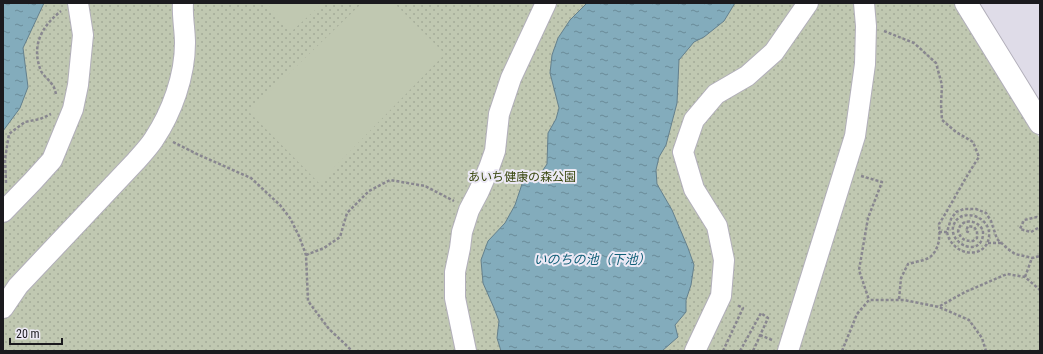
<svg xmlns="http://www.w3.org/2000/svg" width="1043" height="354" viewBox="0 0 1043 354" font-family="'Roboto Condensed','Noto Sans JP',sans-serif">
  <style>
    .park { fill: url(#park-dots) }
    .pitch { fill: #c0c8b1 }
    .water { fill: url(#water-ripples); stroke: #64808d }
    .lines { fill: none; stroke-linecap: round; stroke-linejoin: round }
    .street-casing { stroke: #b2afba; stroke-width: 22 }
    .secondary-casing { stroke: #b2afba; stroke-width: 24 }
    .path { stroke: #88868f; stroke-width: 2.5; stroke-dasharray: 3 2; stroke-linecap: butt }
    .street { stroke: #fff; stroke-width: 20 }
    .secondary { stroke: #fff; stroke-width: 22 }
    .labels { text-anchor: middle; stroke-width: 4; stroke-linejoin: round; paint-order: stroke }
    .park-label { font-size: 12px; fill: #3a4810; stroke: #ece9f5 }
    .water-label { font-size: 13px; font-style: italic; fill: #105f77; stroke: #ece9f5 }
  </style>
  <defs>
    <pattern id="park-dots" width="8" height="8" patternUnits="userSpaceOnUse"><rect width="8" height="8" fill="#c0c8b1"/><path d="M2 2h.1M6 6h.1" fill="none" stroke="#a4ab98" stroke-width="1.8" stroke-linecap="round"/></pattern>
    <pattern id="water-ripples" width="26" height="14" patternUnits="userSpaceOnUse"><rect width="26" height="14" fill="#83acbc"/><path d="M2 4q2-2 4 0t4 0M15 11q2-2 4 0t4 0" fill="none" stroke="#6a8b98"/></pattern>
  </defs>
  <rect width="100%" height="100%" fill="#dfdce8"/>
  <polygon class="park" points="3,3 964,3 1040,139 1040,351 3,351"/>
  <g class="pitch">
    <polygon points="266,3 323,3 292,31"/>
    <polygon points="362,3 394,3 445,54 319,183 249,112"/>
  </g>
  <g class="water">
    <polygon points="3,3 44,3 23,48 28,87 20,108 3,131"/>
    <polygon points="587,3 735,3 724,21 704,37 694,42 679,60 677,103 666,145 659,157 656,170 657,184 672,210 688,248 694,265 691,285 686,300 686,312 675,325 678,337 662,351 501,351 497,338 499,321 494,308 483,283 481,260 488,241 505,223 515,205 523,181 537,179 547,164 548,133 556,119 559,108 550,73 552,55 558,38 570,20"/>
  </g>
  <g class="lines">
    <g class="street-casing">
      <g id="street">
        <polyline points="3,212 33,181 52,160 73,109 78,85 83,35 78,3"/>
        <path d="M 3,308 L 18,286 L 136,161 C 142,154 149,147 154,139 C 172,112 185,76 185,43 C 185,30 182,16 183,3"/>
        <polyline points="466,351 455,298 455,272 460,248 462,232 469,210 479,191 489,168 495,151 499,114 511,78 546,3"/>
        <polyline points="695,351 721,296 724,260 717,226 694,189 683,152 694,120 716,94 747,76 774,52 808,3"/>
        <polyline points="788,351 855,136 865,64 866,26 864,3"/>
      </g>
    </g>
    <g class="secondary-casing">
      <polyline id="secondary" points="966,3 1040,123"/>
    </g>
    <g class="path">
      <path d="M 884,31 L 914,43 L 936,63 L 942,85 L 941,105 L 942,120 L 956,132 L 973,142 L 979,157 C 964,179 953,202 939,224 C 940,235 940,249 930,257 C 924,261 914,262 908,264 L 901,278 L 899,300"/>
      <path d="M 56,94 C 55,90 54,86 51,83 C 48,79 43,75 41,71 C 31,46 41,27 61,11"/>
      <polyline points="173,142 199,155 251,178 280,205 290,218 299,236 306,255 308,301 329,329 345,344 352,351"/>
      <polyline points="861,176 882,182 868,218 859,270 869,300"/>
      <polyline points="6,183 5,159 9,134 25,122 40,119 51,114"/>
      <polyline points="1038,228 1031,232 1020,229 1024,220 1037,217 1040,218"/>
      <polyline points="939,232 947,232 951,219 956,212 964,209 976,209 986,213 991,221 997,239 1008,249 1015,254 1024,256 1032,258 1040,256"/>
      <path d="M 947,232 C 952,257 986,260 989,237 C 992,215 958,206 953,227 C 950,246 982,257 983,234 C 984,224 968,217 961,225 C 959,227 959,229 958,231 C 961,239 964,241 973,241 L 977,238 L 977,231 L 974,227 L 968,226 L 966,231 L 970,233"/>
      <polyline points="988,243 1001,243"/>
      <polyline points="306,255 324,248 340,237 347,213 369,191 390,180 425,186 454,201"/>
      <polyline points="1025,277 1032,258"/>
      <polyline points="940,306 965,292 1007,274 1025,277 1040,290"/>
      <polyline points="760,335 772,340"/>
      <polyline points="723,351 743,308 737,305"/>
      <polyline points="740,351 761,313 768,318 753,351"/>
      <polyline points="842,351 857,314 869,300 904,300 939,307 969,320 982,338 986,351"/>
    </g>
    <use href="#street" class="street"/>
    <use href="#secondary" class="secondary"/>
  </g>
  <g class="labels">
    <g class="park-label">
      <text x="522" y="181">あいち健康の森公園</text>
    </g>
    <g class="water-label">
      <text x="592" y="264">いのちの池（下池）</text>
    </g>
  </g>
  <rect width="1043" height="354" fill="none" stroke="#1b1a1e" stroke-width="8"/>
  <path d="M10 338v6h52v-6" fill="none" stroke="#1b1a1e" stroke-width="2"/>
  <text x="16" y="338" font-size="12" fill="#1b1a1e" stroke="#ece9f5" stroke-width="3" paint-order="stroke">20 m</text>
</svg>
